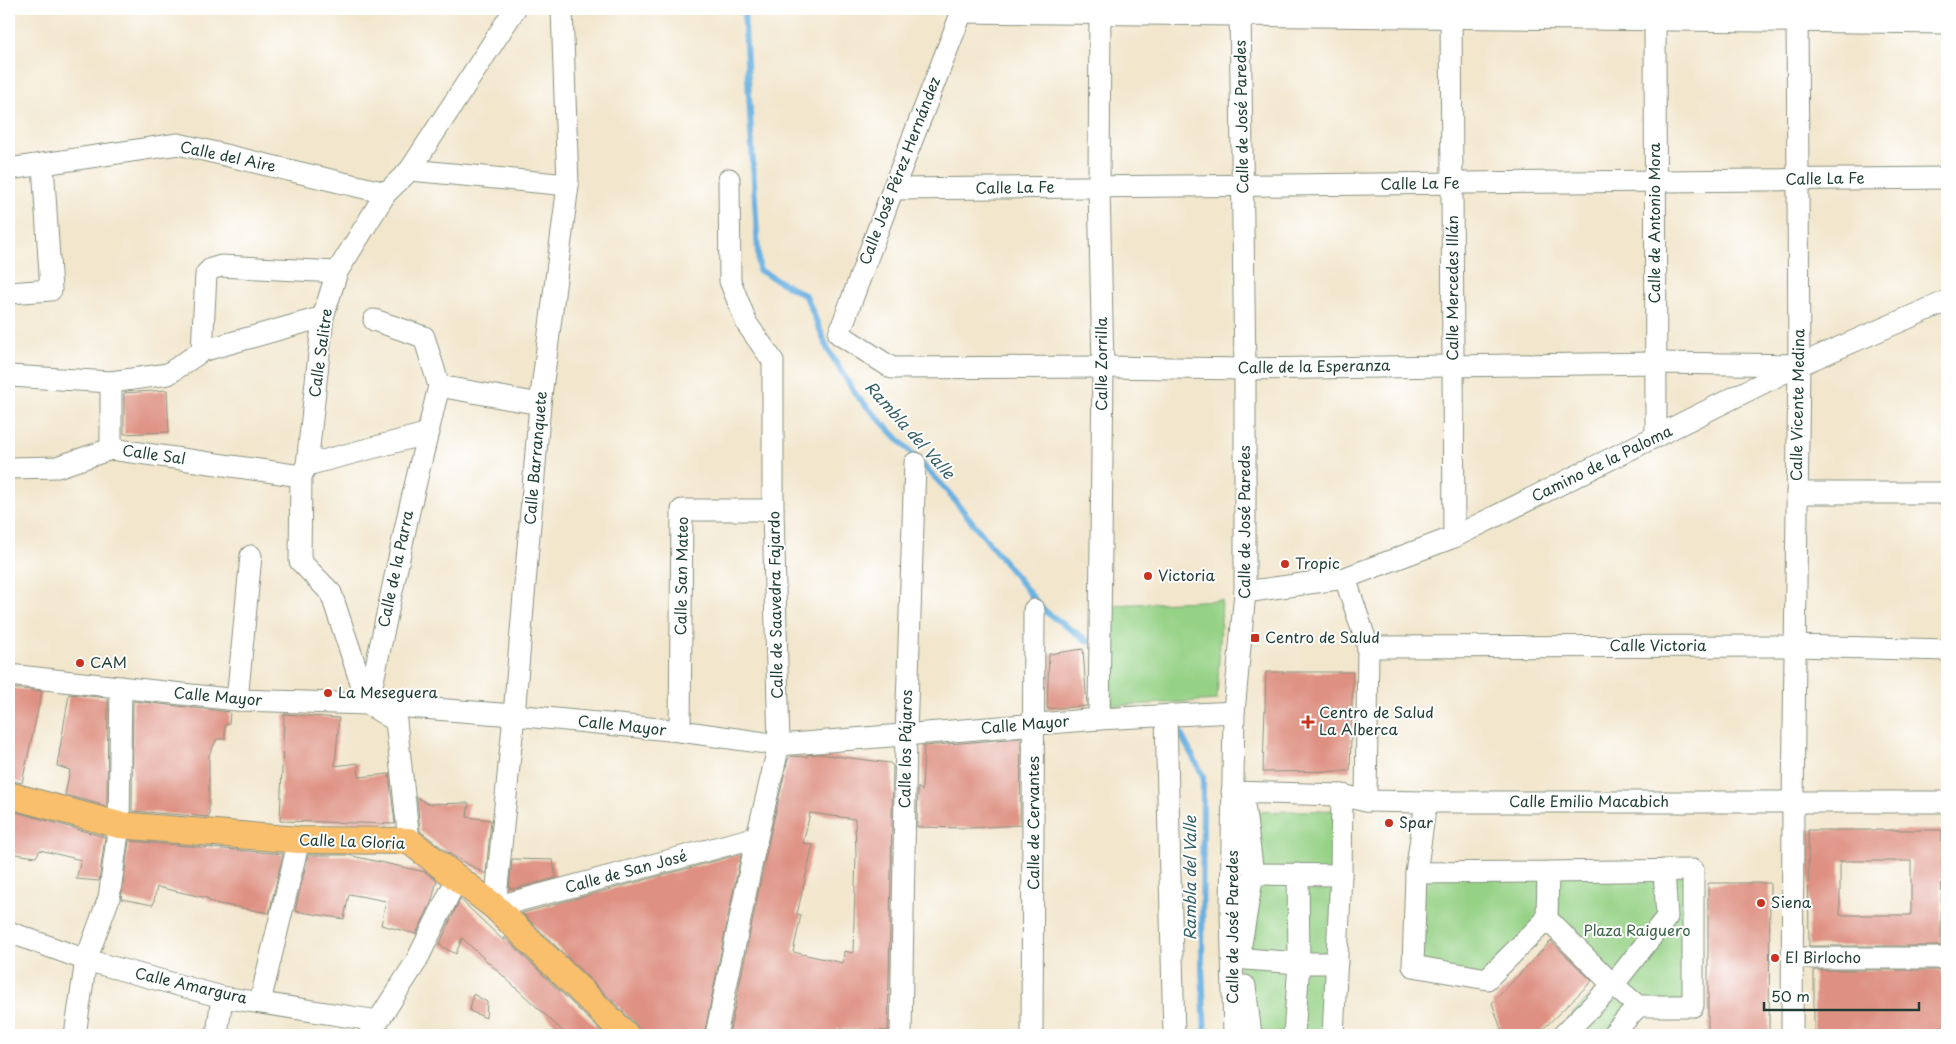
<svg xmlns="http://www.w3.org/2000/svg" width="1956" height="1044" viewBox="0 0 1956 1044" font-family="'Playpen Sans',sans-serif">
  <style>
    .green { fill: #96d286; stroke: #5a885d }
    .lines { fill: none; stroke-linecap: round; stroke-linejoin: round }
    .stream { stroke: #6bb1e1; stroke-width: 6 }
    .building { fill: #de9182; fill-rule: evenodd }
    .minor-casing { stroke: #889280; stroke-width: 23 }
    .major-casing { stroke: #889280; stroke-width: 28 }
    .minor { stroke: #fff; stroke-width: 21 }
    .major { stroke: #f9bf6d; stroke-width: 26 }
    .poi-dot { fill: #c8321e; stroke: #fff; stroke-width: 2 }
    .labels { text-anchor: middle; stroke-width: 4; stroke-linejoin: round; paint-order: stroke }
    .street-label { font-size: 15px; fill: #1f3d34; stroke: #fff }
    .poi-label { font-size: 15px; fill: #1f3d34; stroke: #fff; text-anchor: start }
    .park-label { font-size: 15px; fill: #3d6248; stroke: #fff }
    .water-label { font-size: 16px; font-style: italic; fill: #366068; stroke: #fff }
  </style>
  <rect width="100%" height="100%" fill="#fff"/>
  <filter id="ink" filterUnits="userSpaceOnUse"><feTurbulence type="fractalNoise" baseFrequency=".02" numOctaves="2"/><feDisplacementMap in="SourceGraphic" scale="10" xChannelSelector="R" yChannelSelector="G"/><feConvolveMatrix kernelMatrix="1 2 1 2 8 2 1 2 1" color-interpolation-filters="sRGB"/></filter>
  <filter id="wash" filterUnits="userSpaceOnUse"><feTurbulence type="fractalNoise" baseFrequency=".0096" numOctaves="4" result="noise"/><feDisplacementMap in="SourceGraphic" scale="20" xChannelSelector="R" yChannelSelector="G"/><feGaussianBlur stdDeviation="1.12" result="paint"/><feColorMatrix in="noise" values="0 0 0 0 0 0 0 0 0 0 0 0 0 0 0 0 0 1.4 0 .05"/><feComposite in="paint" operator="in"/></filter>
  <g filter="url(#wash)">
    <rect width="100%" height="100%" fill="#f2e6cc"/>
    <g class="green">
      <polygon points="1222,600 1217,700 1112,706 1110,605"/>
      <polygon points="1338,810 1335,1035 1242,1035 1235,1023 1251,812"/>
      <polygon points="1696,869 1698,1013 1637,1011 1615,1035 1552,1035 1603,983 1542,926 1487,980 1411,970 1412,871"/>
    </g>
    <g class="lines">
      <g class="stream">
        <polyline points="744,9 759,270 806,296 828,350 856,395 944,487 1043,610 1089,642"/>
        <polyline points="1177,727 1203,776 1202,968 1205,1035"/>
      </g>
    </g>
    <g id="blocks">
      <g class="building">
        <polygon points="167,390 169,432 124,434 124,393"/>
        <polygon points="1083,649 1087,706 1047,709 1049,654"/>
        <polygon points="1266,672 1353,672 1350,771 1263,772"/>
        <polygon points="9,688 42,691 22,783 9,780"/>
        <polygon points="69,694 108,698 107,806 65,795 70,770 57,766"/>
        <polygon points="133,701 230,712 229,724 225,725 225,739 217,739 209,755 209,817 132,811"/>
        <polygon points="284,714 339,718 335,766 358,763 359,777 389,774 395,824 280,821"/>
        <polygon points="1021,738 1020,825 969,828 917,827 918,787 922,791 924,746"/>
        <path d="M 819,754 L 890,763 L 893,766 L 888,1031 L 837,1029 L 837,1035 L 729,1035 L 769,840 L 788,759 L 792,756 L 807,757 L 807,755 ZM 810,813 L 855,819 L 856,854 L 853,953 L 844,951 L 843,963 L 793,952 L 801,915 L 797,914 L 813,845 L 803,843 Z"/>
        <polygon points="417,797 428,804 469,803 467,817 491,820 486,874 453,856 420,831"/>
        <polygon points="9,810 105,837 99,881 76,879 81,860 40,850 36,857 9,853"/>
        <path d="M 1808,830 L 1942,830 L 1941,946 L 1809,946 ZM 1840,861 L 1911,861 L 1911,915 L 1840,915 Z"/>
        <polygon points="129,841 283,854 269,913 219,904 209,901 207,898 157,887 153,905 121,899"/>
        <polygon points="741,854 704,1035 641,1035 636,1024 522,913"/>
        <polygon points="308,855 348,855 425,872 437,881 431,903 416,934 381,925 386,901 349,894 344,919 295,911"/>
        <polygon points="512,859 553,860 556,878 513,889 509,888"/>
        <polygon points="1708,883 1770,883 1769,1035 1708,1035"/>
        <polygon points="460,899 504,941 504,937 605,1035 567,1035 462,938 456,954 439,945"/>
        <polygon points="1551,941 1592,981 1537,1035 1503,1035 1492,1003"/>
        <polygon points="1814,970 1941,970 1941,975 1945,975 1945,1035 1814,1035"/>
        <polygon points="473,994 487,1002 486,1018 470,1011"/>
      </g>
    </g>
  </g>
  <g filter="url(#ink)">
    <use href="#blocks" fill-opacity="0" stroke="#889280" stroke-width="1"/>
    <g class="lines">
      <g class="minor-casing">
        <g id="minor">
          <polyline points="562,9 568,185 540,404 514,715 495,907 757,837"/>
          <polyline points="963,9 893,189 839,334 892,368 1103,367 1245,369 1655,363 1799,365"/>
          <polyline points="1451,9 1454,537"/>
          <polyline points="1655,9 1656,437"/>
          <polyline points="961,12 1947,23"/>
          <polyline points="9,169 178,144 386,193"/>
          <polyline points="410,170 568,185"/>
          <polyline points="893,189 1947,178"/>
          <polyline points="9,293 51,290 43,164"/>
          <polyline points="374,320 424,337 439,386"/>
          <polyline points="202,351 323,317"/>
          <polyline points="9,376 111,382"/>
          <polyline points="111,449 111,382 168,374 202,351 206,274 211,269 221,266 337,272"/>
          <polyline points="307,465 429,433"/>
          <polyline points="9,468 57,467 111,449 301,476"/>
          <polyline points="1797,493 1947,493"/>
          <polyline points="1345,578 1368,647 1366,801"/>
          <polyline points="1245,592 1345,578 1454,537 1799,365 1947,301"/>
          <polyline points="1368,647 1795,646 1947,650"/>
          <polyline points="9,675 237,700 368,704 514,715 680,731 779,745 1099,719 1234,712"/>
          <polyline points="237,700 251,556"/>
          <polyline points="368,704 331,593 300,561 301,476 307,465 323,317 337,272 386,193 410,170 515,9"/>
          <polyline points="1166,716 1174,1035"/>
          <polyline points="1099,719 1103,367 1099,187 1100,9"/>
          <polyline points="680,731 682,510 773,510"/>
          <polyline points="1232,792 1342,795 1366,801 1426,802 1947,802"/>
          <polyline points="1426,802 1416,873 1548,872 1547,919 1613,985 1638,1006 1693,1006 1693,870 1548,872"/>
          <polyline points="409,841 396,721 368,704 409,511 439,386 540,404"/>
          <polyline points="1416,873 1413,966 1487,979 1547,919"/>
          <polyline points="1253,874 1341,875"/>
          <polyline points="9,932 86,960 222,997 378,1021"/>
          <polyline points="1241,944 1253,874 1243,796"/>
          <polyline points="1240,948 1246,959 1299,963 1337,963"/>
          <polyline points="1792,958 1947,958"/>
          <polyline points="1245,986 1251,1035"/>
          <polyline points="260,1002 299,840"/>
          <polyline points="75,1035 86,960 109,898 119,825 121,687"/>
          <polyline points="217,1035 222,997"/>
          <polyline points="369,1035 416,962 457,878"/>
          <polyline points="716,1035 757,837 779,745 773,510 773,361 747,324 730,281 729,179"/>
          <polyline points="901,1035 906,735 915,463"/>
          <polyline points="1032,1035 1034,610"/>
          <polyline points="1234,1035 1231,910 1234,712 1245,592 1245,369 1240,9"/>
          <polyline points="1294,1035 1299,963 1298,874"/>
          <polyline points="1333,1035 1341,875 1342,795"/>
          <polyline points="1563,1035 1613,985 1667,917 1664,870"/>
          <polyline points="1612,1035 1638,1006"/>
          <polyline points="1792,1035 1793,801 1799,365 1797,9"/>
        </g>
      </g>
      <g class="major-casing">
        <polyline id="major" points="9,795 119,825 299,840 409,841 495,907 626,1035"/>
      </g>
      <use href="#minor" class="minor"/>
      <use href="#major" class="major"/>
    </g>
  </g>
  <g class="poi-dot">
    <circle cx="1285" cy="564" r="5"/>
    <circle cx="1148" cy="576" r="5"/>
    <rect x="1250" y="633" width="10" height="10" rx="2.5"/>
    <circle cx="80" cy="663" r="5"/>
    <circle cx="328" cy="693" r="5"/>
    <path d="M1305.5 714.5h5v5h5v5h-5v5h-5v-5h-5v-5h5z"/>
    <circle cx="1389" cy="823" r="5"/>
    <circle cx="1761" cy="903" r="5"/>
    <circle cx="1775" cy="958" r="5"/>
  </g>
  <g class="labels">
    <g class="street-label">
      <text transform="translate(1242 117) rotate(-91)" y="5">Calle de José Paredes</text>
      <text transform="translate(228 157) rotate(12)" y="5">Calle del Aire</text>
      <text transform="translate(900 171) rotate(-69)" y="5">Calle José Pérez Hernández</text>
      <text transform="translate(1825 179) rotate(-1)" y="5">Calle La Fe</text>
      <text transform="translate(1420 184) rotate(-1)" y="5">Calle La Fe</text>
      <text transform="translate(1015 188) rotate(-1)" y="5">Calle La Fe</text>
      <text transform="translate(1655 223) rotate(-90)" y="5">Calle de Antonio Mora</text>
      <text transform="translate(1453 288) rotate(-90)" y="5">Calle Mercedes Illán</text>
      <text transform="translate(321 353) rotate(-82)" y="5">Calle Salitre</text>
      <text transform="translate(1102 364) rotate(-90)" y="5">Calle Zorrilla</text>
      <text transform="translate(1314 367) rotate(-1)" y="5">Calle de la Esperanza</text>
      <text transform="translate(1798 405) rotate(-89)" y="5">Calle Vicente Medina</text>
      <text transform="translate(154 455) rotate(8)" y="5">Calle Sal</text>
      <text transform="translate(536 458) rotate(-85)" y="5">Calle Barranquete</text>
      <text transform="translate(1602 464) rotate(-26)" y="5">Camino de la Paloma</text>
      <text transform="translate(1245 522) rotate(-90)" y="5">Calle de José Paredes</text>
      <text transform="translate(396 569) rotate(-78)" y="5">Calle de la Parra</text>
      <text transform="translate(682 576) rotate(-89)" y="5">Calle San Mateo</text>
      <text transform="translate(776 605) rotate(-91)" y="5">Calle de Saavedra Fajardo</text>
      <text x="1658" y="651">Calle Victoria</text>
      <text transform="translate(218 697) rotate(5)" y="5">Calle Mayor</text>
      <text transform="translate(1025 725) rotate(-5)" y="5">Calle Mayor</text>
      <text transform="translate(622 726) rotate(6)" y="5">Calle Mayor</text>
      <text transform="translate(906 749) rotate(-89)" y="5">Calle los Pájaros</text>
      <text x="1589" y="807">Calle Emilio Macabich</text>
      <text transform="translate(1034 823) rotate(-90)" y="5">Calle de Cervantes</text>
      <text transform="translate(352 842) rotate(2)" y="5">Calle La Gloria</text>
      <text transform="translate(626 872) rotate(-15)" y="5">Calle de San José</text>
      <text transform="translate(1233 927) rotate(-90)" y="5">Calle de José Paredes</text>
      <text transform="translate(191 986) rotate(13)" y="5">Calle Amargura</text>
    </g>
    <g class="poi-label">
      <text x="1295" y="569">Tropic</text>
      <text x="1158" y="581">Victoria</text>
      <text x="1265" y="643">Centro de Salud</text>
      <text x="90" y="668">CAM</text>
      <text x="338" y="698">La Meseguera</text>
      <text x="1319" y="718">Centro de Salud<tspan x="1319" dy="17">La Alberca</tspan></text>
      <text x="1399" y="828">Spar</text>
      <text x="1771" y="908">Siena</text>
      <text x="1785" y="963">El Birlocho</text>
    </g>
    <g class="park-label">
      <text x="1637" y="936">Plaza Raiguero</text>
    </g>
    <g class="water-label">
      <text transform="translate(910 430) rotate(48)" y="6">Rambla del Valle</text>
      <text transform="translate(1190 878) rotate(-90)" y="6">Rambla del Valle</text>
    </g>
  </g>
  <rect width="1956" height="1044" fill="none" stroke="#fff" stroke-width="30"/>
  <path d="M1764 1002v8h155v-8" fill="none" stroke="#1f3d34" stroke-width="2.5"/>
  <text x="1771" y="1002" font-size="15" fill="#1f3d34" stroke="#ffffff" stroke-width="4" paint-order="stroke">50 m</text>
</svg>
